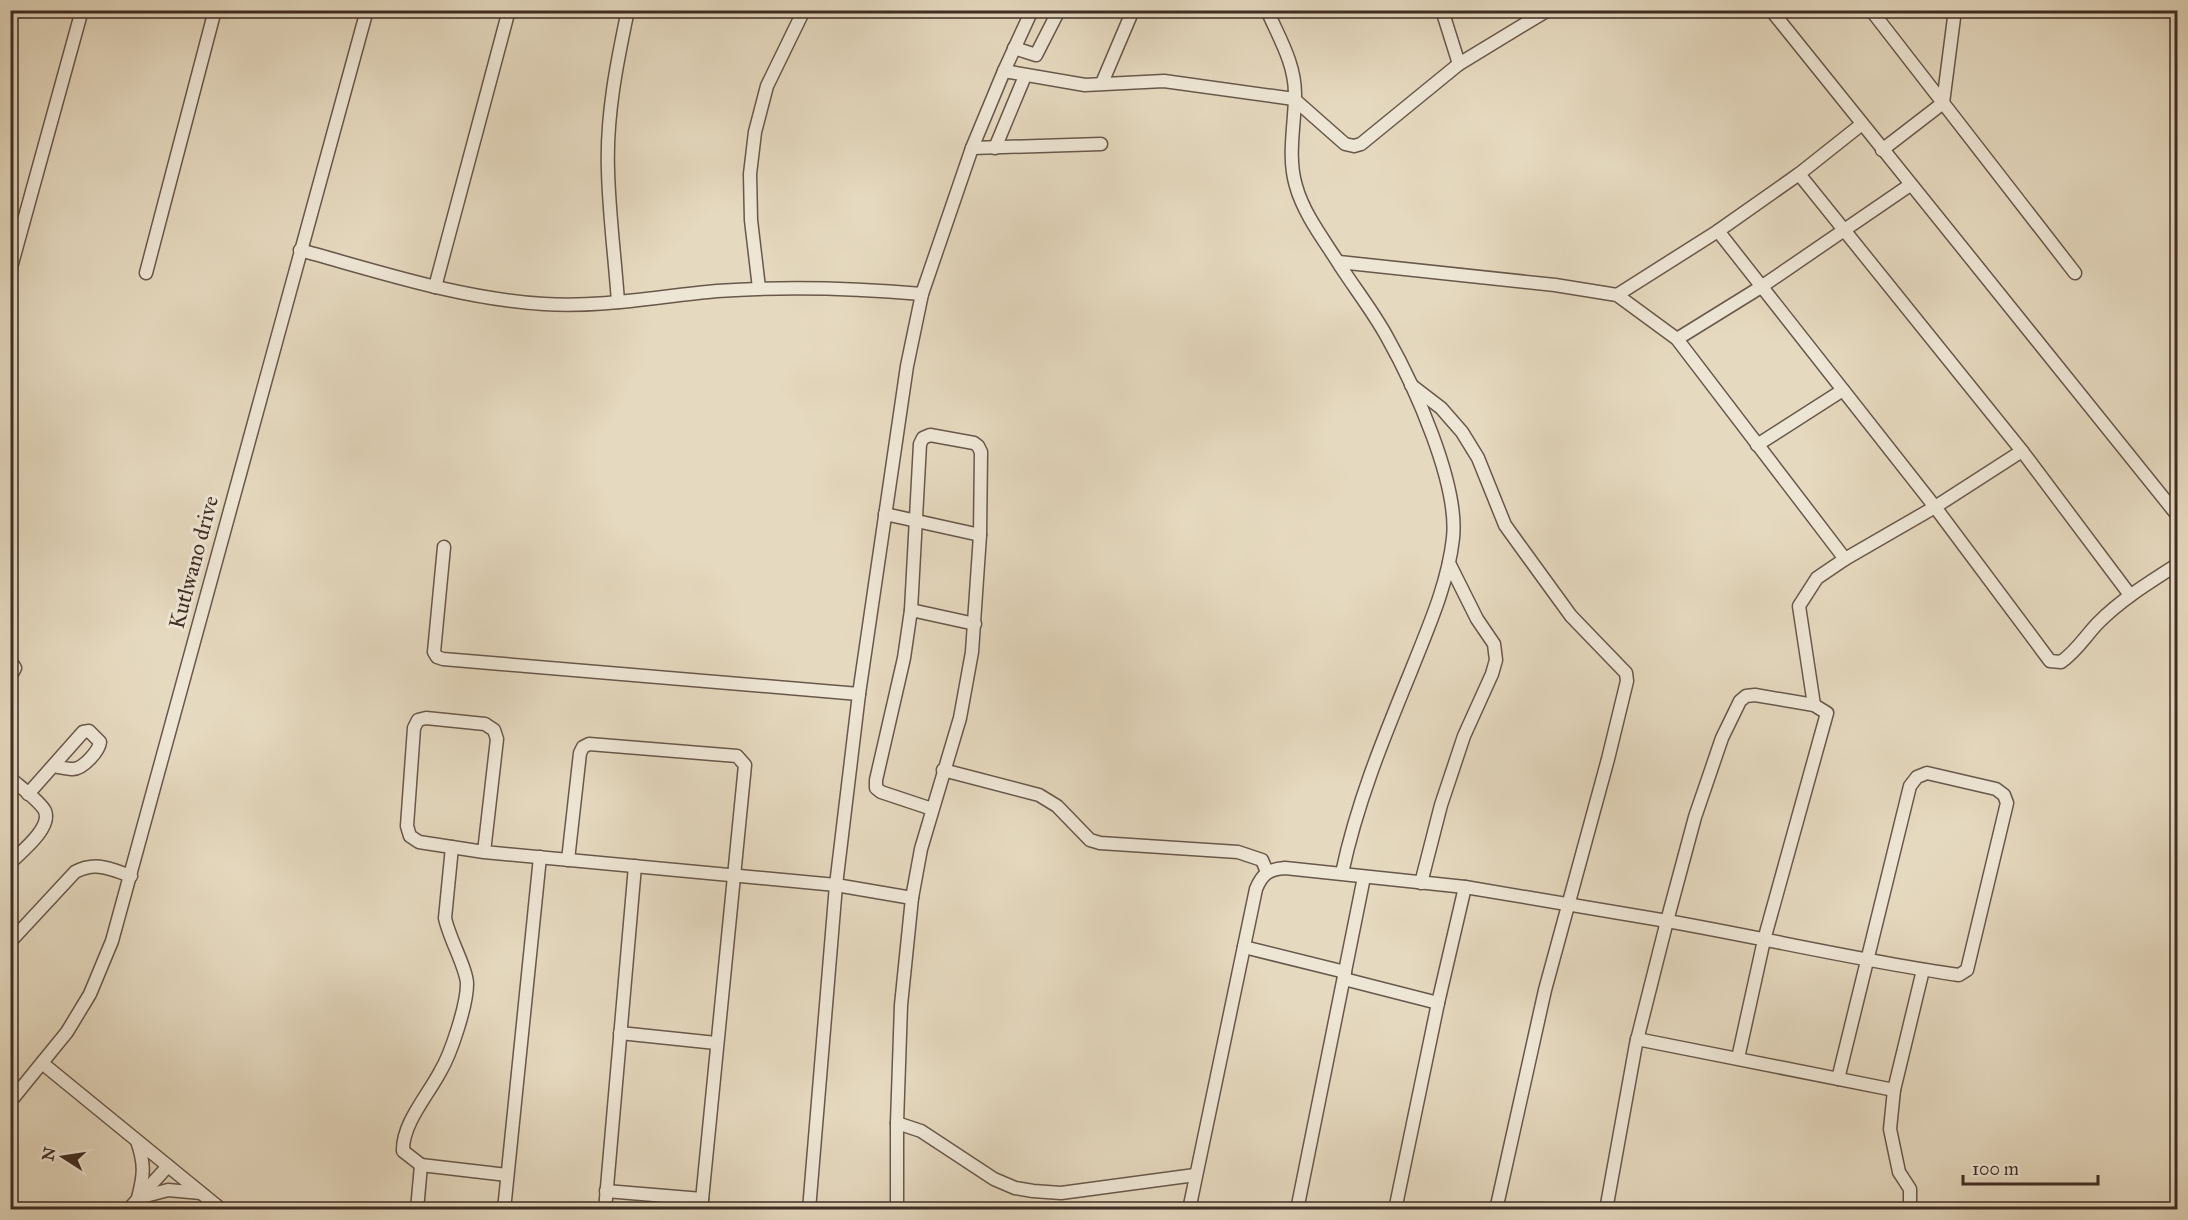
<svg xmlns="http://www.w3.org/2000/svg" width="2188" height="1220" viewBox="0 0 2188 1220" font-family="'IM FELL Great Primer',serif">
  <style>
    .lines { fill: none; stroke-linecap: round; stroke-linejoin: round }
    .minor-casing { stroke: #68584b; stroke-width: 15 }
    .minor { stroke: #eee6d5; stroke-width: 12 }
    .labels { text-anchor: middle; stroke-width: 6; stroke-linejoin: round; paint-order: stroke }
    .street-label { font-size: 22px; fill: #3f2d24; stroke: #eee6d5 }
  </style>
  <rect width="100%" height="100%" fill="#e5d9bf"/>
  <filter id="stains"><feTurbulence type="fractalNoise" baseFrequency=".00333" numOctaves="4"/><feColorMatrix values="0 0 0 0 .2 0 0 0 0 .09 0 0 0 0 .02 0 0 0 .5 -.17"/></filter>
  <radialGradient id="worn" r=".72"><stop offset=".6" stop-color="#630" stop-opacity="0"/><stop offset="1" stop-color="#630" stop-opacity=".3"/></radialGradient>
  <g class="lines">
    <g class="minor-casing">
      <g id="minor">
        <path d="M 1267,10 C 1279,38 1295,63 1295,94 C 1295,125 1287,156 1296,186 C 1304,215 1325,241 1341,267 C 1356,290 1374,313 1387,337 C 1414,385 1459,484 1453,538 C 1448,584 1428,628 1411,671 C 1384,737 1357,802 1342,873"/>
        <polyline points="1442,10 1459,64"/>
        <polyline points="1771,10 2178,516"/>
        <polyline points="1871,10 2075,273"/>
        <polyline points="1014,48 1036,55 1059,10"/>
        <polyline points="1004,71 1085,85 1164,81 1294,99 1345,144 1354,146 1361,144 1459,64 1548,10"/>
        <polyline points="1102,83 1133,10"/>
        <polyline points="972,148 1101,144"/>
        <polyline points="995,148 1025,76"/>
        <polyline points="1882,150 1943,103 1955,10"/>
        <polyline points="1799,174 2022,451 2130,595"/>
        <path d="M 1718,231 L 1935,507 L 2050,661 L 2061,662 C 2077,651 2086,635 2099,622 C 2122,599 2150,582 2178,564"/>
        <path d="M 300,250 C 380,272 461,299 544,304 C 602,308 660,296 717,291 C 786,286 853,288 922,294"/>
        <polyline points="1339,262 1555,285 1617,295 1677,339 1761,287 1910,185"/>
        <polyline points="10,271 82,10"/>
        <polyline points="146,273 215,10"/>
        <polyline points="435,287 509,10"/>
        <polyline points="759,288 751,220 750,174 755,132 767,86 804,10"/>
        <polyline points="1617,295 1718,231 1799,174 1862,124"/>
        <path d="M 618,302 C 615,258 609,214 608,170 C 606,116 617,62 628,10"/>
        <polyline points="1677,339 1845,559 1935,507 2022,451"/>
        <polyline points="1411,385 1441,408 1462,432 1478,458 1505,525 1523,550 1571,616 1626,673 1627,681 1608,759 1545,990 1496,1210"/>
        <polyline points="1757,445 1843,390"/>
        <polyline points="885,514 980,535"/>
        <polyline points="444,547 434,652 437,657 443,659 859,694"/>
        <polyline points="911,610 975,624"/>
        <polyline points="10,660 15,668 10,677"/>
        <polyline points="1814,705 1799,606 1817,578 1845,559"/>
        <polyline points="943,770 1039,795 1057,806 1090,840 1100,843 1238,852 1262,860 1267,872"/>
        <path d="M 10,778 C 19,786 40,801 45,811 C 52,828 21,852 10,863"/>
        <path d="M 28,794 L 83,732 L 89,731 L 100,742 C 99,751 83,769 73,769 C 67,769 60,767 53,766"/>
        <polyline points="484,852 497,739 494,730 485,724 426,718 418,720 414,728 407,826 410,836 419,842 484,852 836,885 912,898"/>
        <polyline points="568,860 580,753 583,747 589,744 737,756 745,765 701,1210"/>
        <polyline points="1421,883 1441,805 1464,736 1492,674 1496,660 1494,644 1477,619 1449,563"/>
        <path d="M 10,942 L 75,872 C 96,861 110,869 131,876"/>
        <polyline points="1244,947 1345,972"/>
        <polyline points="1344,979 1438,1003"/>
        <polyline points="620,1033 716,1043"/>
        <polyline points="1637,1039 1894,1090"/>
        <path d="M 1738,1058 L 1764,940 L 1827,713 L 1814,705 L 1755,695 L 1746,696 L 1740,701 L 1722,738 L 1695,817 L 1667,921 C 1764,938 1861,961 1959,975 L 1967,970 L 2007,803 L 2004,795 L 1996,789 L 1927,773 L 1917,777 L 1910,786 L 1838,1079"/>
        <polyline points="42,1063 222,1210"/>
        <polyline points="10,1102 67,1032 90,994 112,941 367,10"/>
        <polyline points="897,1123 921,1131 994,1179 1015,1188 1033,1191 1061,1193 1195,1175"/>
        <path d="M 137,1141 C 145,1164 144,1175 138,1198 L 168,1190 L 201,1193"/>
        <path d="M 421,1165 L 403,1151 C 402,1124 428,1095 440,1072 C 451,1054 467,1005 467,984 C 467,969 449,938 445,918 L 452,847"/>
        <polyline points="606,1191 702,1199"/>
        <polyline points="128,1210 168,1166"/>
        <polyline points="417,1210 421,1165 507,1175"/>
        <polyline points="504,1210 540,857"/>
        <polyline points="605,1210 635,866"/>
        <polyline points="809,1210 836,885 859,694 907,366 922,294 972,148 1004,71 1032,10"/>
        <polyline points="897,1210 897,1123 901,1005 912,898 921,849 960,718 972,652 980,535 981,452 978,446 974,443 930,435 923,438 920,444 911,610 904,658 876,780 876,788 881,792 932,809"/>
        <path d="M 1189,1210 L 1256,889 C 1262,874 1269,869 1285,868 L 1465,887 L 1667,921 L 1636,1044 L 1606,1210"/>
        <polyline points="1297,1210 1364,877"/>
        <polyline points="1395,1210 1438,1003 1465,887"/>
        <polyline points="1910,1210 1910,1189 1899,1172 1890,1129 1894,1090 1923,970"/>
      </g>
    </g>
    <use href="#minor" class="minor"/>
  </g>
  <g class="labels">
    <g class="street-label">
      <text transform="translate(193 562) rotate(-75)" y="8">Kutlwano drive</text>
    </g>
  </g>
  <rect width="2188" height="1220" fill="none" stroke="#e5d9bf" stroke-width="36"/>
  <rect x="12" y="12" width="2164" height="1196" fill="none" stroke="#3f2d24" stroke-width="3"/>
  <rect x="18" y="18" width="2152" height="1184" fill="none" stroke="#3f2d24" stroke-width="1.5"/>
  <g transform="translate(63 1157) rotate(282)" stroke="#eee6d5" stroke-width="4.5" paint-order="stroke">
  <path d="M0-4.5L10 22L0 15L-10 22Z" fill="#3f2d24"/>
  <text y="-9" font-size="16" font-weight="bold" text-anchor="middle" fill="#3f2d24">N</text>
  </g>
  <path d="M1963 1175v9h135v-9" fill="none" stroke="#3f2d24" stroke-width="3"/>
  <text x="1972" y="1175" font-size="18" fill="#3f2d24" stroke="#eee6d5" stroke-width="4.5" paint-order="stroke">100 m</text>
  <rect width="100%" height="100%" filter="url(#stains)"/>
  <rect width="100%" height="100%" fill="url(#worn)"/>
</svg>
